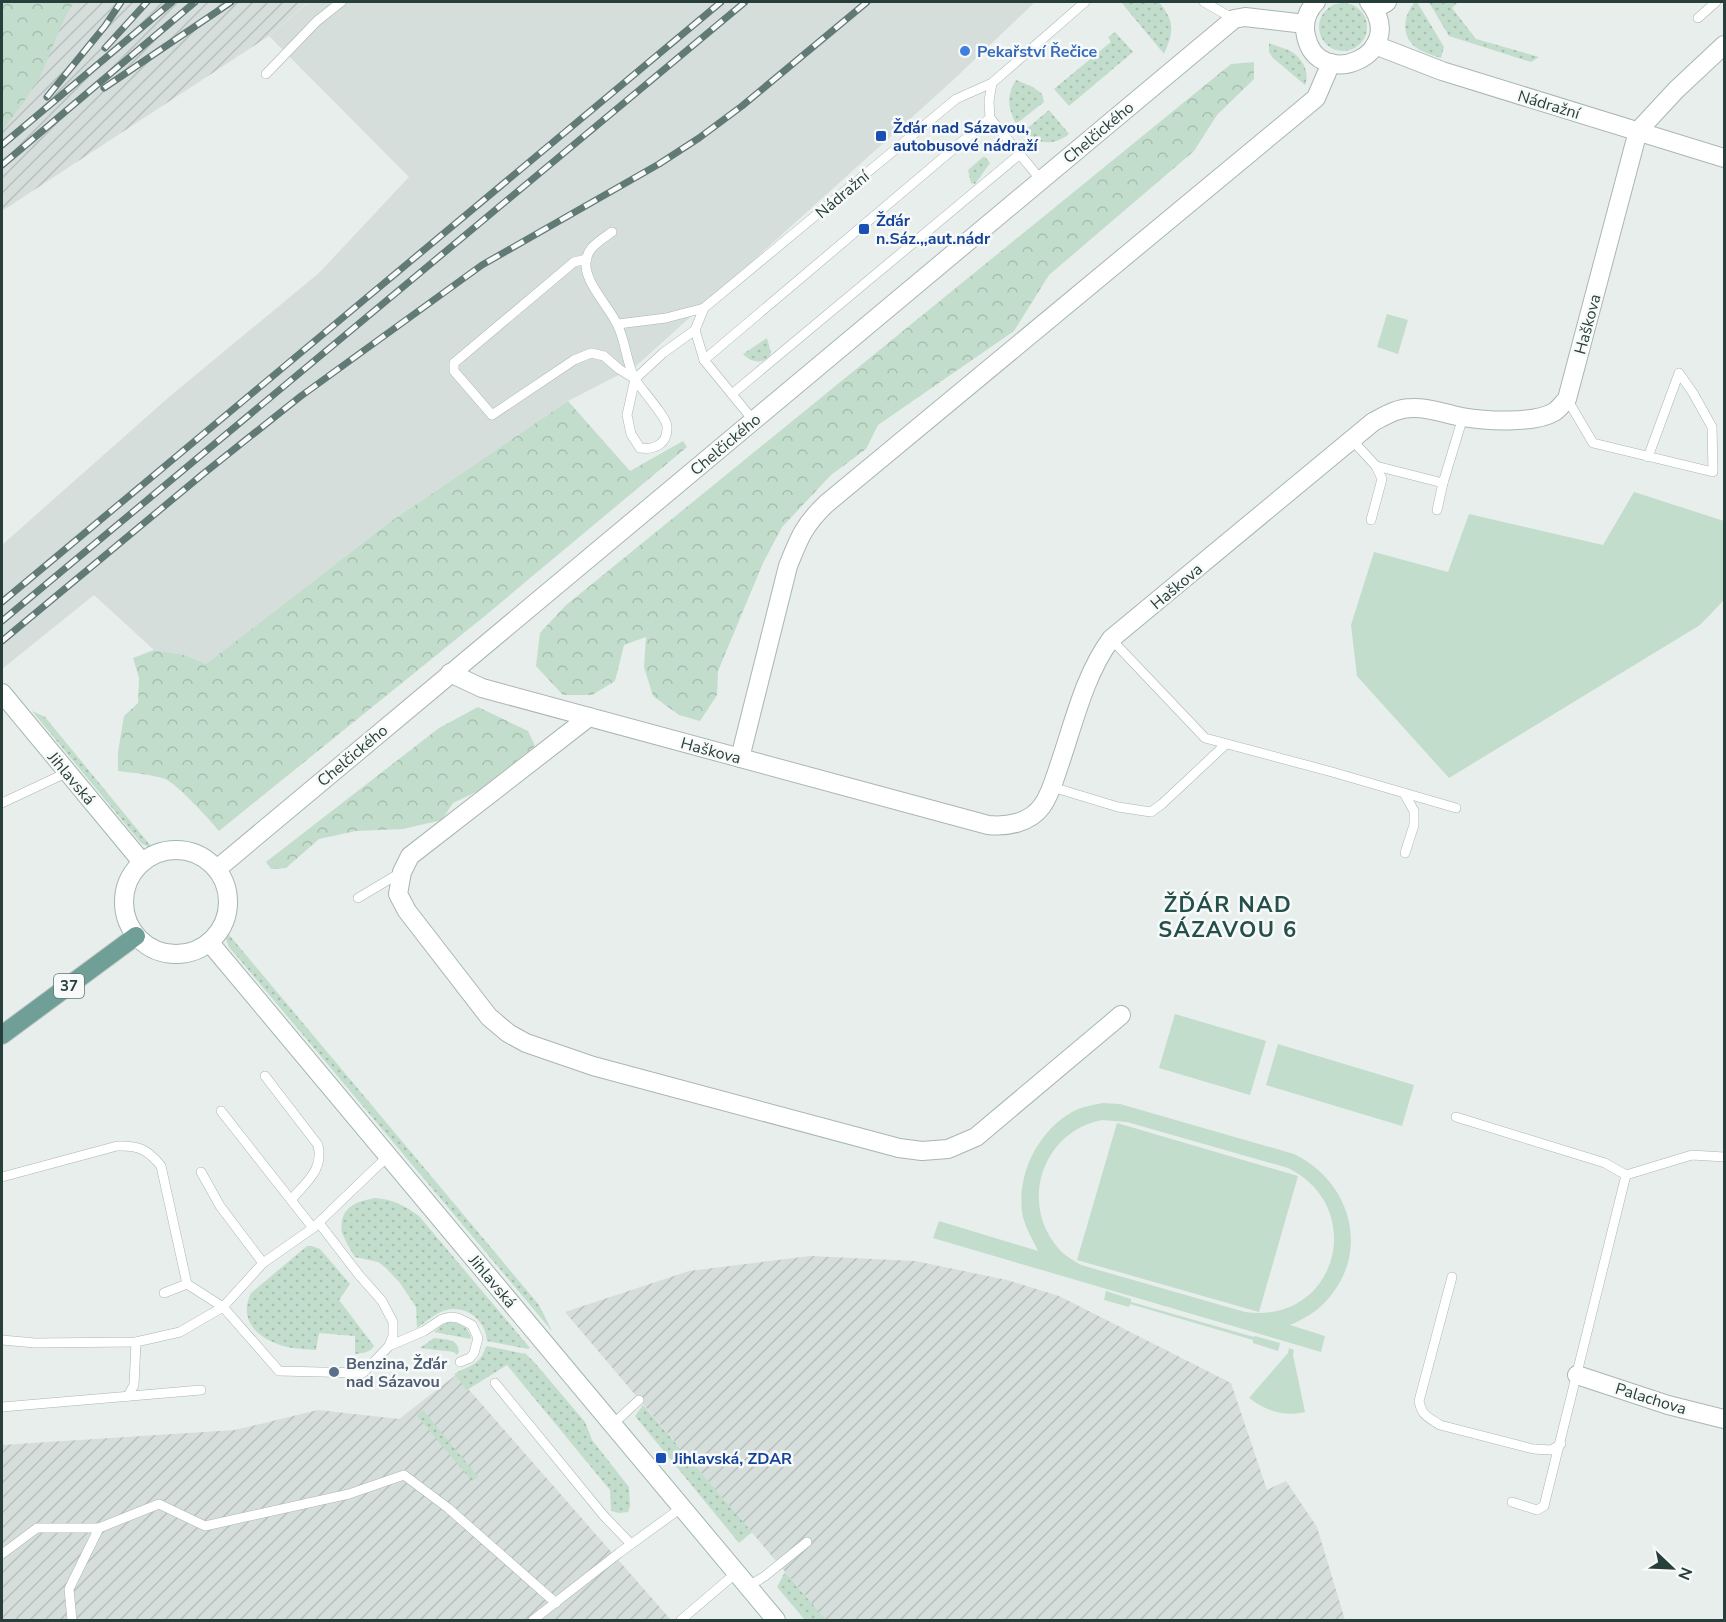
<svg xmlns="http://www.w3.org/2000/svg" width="1726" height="1622" viewBox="0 0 1726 1622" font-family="'Nunito Sans',sans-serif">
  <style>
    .built { fill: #d5dedb }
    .industrial { fill: url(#industrial-furrows) }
    .grass { fill: url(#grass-dots) }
    .forest { fill: url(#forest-crowns) }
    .park { fill: #c2ddcc; fill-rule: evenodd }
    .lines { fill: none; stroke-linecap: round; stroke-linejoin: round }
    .service-casing { stroke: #aab6b3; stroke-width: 10 }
    .minor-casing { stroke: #aab6b3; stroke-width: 20 }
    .tertiary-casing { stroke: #aab6b3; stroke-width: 20 }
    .secondary-casing { stroke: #a3b6b1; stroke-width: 20 }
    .primary-casing { stroke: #c3c9c8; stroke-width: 20 }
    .service { stroke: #fff; stroke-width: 9 }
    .minor { stroke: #fff; stroke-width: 18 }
    .tertiary { stroke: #fff; stroke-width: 18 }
    .secondary { stroke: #fff; stroke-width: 18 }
    .primary { stroke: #709f98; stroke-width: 18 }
    .rail-casing { stroke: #627a76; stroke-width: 7 }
    .rail { stroke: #f7faf9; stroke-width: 4.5; stroke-dasharray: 14; stroke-linecap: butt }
    .shop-dot { fill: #3f7fe0; stroke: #f7faf9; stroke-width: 2 }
    .transit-dot { fill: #1a4fb4; stroke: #f7faf9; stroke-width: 2 }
    .service-dot { fill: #5c6f8a; stroke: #f7faf9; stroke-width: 2 }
    .labels { text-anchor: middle; stroke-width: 5; stroke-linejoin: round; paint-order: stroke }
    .shield { fill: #f7faf9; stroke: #657774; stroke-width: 1.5 }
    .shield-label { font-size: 15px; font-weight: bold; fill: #273f3b }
    .shop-label { font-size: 16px; font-weight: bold; fill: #366cbe; stroke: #f7faf9; text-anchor: start }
    .street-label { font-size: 16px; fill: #273f3b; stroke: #f7faf9 }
    .transit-label { font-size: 16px; font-weight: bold; fill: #164399; stroke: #f7faf9; text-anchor: start }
    .service-label { font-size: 16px; font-weight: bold; fill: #4e5e75; stroke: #f7faf9; text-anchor: start }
    .district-label { font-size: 22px; font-weight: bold; letter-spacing: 1.5px; fill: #244f4a; stroke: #f7faf9 }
  </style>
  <defs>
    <pattern id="industrial-furrows" width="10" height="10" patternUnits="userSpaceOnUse" patternTransform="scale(1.5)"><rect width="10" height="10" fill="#d5dedb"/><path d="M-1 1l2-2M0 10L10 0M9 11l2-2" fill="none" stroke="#b7c0bd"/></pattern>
    <pattern id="grass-dots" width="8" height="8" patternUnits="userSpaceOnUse" patternTransform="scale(1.5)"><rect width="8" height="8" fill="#c2ddcc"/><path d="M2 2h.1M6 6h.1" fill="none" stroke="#a7bfb0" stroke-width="1.8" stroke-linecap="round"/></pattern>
    <pattern id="forest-crowns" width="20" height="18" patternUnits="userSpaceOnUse" patternTransform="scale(1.5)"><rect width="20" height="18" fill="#c2ddcc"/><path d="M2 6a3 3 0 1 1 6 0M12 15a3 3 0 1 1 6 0" fill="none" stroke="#a7bfb0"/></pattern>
  </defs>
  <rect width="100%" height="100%" fill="#e7eeec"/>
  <polygon class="built" points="309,2 1035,2 951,82 636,366 568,401 390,522 206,664 185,655 154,650 94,595 2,669 2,545 169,397 319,273 409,177 269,36"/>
  <g class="industrial">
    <polygon points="2,2 308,2 269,36 2,211"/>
    <polygon points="810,1256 915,1261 1007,1280 1059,1296 1231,1383 1267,1490 1286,1481 1317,1527 1345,1620 826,1620 565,1312 689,1271"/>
    <polygon points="456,1375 671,1620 2,1620 2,1445 235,1430 318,1410 399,1419"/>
  </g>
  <g class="grass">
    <path d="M 1121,2 L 1159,2 C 1175,22 1174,31 1164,54 Z"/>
    <path d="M 1415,2 L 1417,2 L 1444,47 L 1441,58 C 1435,56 1428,54 1422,51 C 1401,41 1401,18 1415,2 Z"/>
    <polygon points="1430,2 1458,2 1452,8 1476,39 1539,57 1531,62 1449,36 1430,4"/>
    <circle cx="1343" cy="27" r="24"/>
    <polygon points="1115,32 1133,52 1069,106 1054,89 1111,42 1108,37"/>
    <path d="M 1269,43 C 1276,46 1286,48 1292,52 C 1303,59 1310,73 1305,85 L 1273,58 L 1269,52 Z"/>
    <path d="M 1016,80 L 1033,87 L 1042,94 L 1044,102 L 1016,124 C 1008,108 1006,96 1016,80 Z"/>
    <path d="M 1049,110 L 1069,134 C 1054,146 1038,145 1024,131 Z"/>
    <polygon points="983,157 985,157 990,163 975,184 971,183 968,170"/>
    <path d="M 767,338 L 771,353 C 765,365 751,363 743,354 Z"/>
    <polygon points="32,711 45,717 155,851 141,843"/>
    <polygon points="220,924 539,1305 552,1331 229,947"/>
    <path d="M 375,1198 C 393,1199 405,1206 419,1216 L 530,1348 L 528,1349 L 487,1341 C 486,1321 467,1305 446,1310 C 435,1313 426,1322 417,1328 L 416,1307 L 400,1283 L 386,1268 L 378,1262 L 355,1257 C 351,1250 346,1243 343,1235 C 341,1231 341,1226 342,1221 C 345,1204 361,1201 375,1198 Z"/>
    <path d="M 307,1246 L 312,1246 L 320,1249 L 350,1284 L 339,1300 L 374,1346 C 370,1353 362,1353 355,1354 L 355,1336 L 319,1333 L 316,1350 C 307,1349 297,1349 287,1347 C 260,1340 237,1322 251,1293 Z"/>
    <path d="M 450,1322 C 460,1323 470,1328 471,1339 L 434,1332 L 442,1325 Z"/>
    <path d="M 434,1338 C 446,1340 458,1338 459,1352 L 457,1355 L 454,1352 L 420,1348 Z"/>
    <path d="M 486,1346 L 526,1354 L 535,1363 L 585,1422 L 592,1440 L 629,1487 L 630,1506 L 628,1512 L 619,1513 L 611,1511 L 610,1490 L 507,1365 L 467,1390 L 454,1374 C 470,1365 480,1366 486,1346 Z"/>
    <polygon points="643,1405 752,1532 739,1543 635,1416"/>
    <polygon points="423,1410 478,1477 472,1481 417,1416"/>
    <polygon points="785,1572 826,1620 805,1620 777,1587"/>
  </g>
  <g class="forest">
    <path d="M 2,2 L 74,2 C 58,26 51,56 37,82 C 27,99 13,115 2,132 Z"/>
    <polygon points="1254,62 1254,79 1217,115 1194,151 1049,275 1014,331 878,425 866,449 831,475 782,527 763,563 718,671 717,695 700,721 679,715 653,696 644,667 646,637 624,645 615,681 592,695 563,695 536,666 540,633 565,606 1231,64"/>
    <path d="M 568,401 L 630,471 L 683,441 L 687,447 L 486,615 L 219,831 C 210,820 176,783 165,779 C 150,774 134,773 118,771 L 118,752 L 124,716 L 138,703 L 139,678 L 133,658 L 154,650 L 185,655 L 206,664 L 390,522 Z"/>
    <polygon points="478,707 528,731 535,746 478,791 453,803 442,820 403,829 356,831 319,839 286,868 271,869 266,862 439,728"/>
  </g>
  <g class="park">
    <polygon points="1387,314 1408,320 1398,354 1377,347"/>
    <polygon points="1634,492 1724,521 1724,600 1700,625 1449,778 1357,676 1351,625 1374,552 1448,572 1469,514 1603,545"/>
    <polygon points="1175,1014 1266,1041 1250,1095 1159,1068"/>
    <polygon points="1278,1044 1414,1085 1402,1126 1266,1085"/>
    <path d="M 1103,1103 L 1120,1104 L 1294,1154 C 1350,1181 1371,1250 1328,1299 C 1318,1311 1304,1319 1290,1325 L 1325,1336 L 1321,1352 L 933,1238 L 939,1221 L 1038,1251 C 1033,1240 1026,1229 1023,1217 C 1015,1177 1037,1132 1072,1112 C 1081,1107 1092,1105 1103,1103 ZM 1102,1120 L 1127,1122 L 1288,1168 C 1369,1208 1336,1325 1245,1312 L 1081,1265 C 1073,1260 1065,1256 1059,1249 C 1018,1203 1043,1131 1102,1120 Z"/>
    <polygon points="1117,1123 1298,1176 1259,1312 1077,1260"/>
    <polygon points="1106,1291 1131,1299 1131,1302 1254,1337 1255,1336 1280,1343 1278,1351 1253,1343 1253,1340 1130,1304 1129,1307 1104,1300"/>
    <path d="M 1289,1348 L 1294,1350 L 1293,1355 L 1305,1412 C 1284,1417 1266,1411 1249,1398 L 1288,1353 Z"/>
  </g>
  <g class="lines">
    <g class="service-casing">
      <g id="service">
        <polyline points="1204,2 1234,19"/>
        <polyline points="1698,18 1716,2"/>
        <polyline points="266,74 317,21 341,2"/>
        <polyline points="992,83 989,101 990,118 1041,180"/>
        <path d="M 612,232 C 599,241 584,249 586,267 C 588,286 609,307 617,324 C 626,341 626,364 636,381 C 643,391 666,417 667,426 C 668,444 655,450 640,448 L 631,434 L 627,415 L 635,379 L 663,353 L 695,330"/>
        <polyline points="587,259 574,262 454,363 454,371 492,415 574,360 591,353 604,356 619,369 635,379"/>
        <polyline points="618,324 666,318 704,308"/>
        <polyline points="704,360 990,118"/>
        <polyline points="732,394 1020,154"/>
        <polyline points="1567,399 1593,443 1713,472 1712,427 1693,393 1679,373 1648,457"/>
        <polyline points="753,420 704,360 695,330 704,308 956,99 992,83 1085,2"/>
        <polyline points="1352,440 1376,466 1382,479 1371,520"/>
        <polyline points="1376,466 1443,483"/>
        <polyline points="1437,510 1443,483 1463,417"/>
        <polyline points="1111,639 1205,738 1332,772 1456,808"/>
        <polyline points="1052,787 1118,807 1151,812 1162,804 1226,744"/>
        <polyline points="1404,793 1414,811 1414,825 1405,853"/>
        <polyline points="2,803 68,772"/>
        <polyline points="358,898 400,873"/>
        <path d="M 265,1076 L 318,1145 C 324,1170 306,1182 291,1200"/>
        <polyline points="221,1111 313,1228"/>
        <polyline points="1456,1117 1605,1163 1626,1175 1692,1155 1724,1157"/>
        <polyline points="201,1172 220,1206 263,1263"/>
        <path d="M 2,1177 L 117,1146 C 139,1145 148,1150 161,1166 L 187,1284 L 223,1307 L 279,1371 L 363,1373 L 389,1346 L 393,1336 L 393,1322 L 382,1301 L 359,1275 L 319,1223"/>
        <path d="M 1452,1277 L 1419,1401 C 1422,1416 1428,1417 1440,1425 L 1533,1449 L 1551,1450 L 1561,1444"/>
        <polyline points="164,1293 187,1284"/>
        <polyline points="2,1340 35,1343 136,1342 180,1332 223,1307 263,1263 313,1228 388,1156"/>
        <polyline points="389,1346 424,1331 442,1319 450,1317 458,1318 472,1325 478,1338 474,1353 470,1358 460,1362"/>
        <polyline points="495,1383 604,1516 631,1544"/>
        <polyline points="128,1396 134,1385 136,1342"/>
        <polyline points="2,1407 201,1390"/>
        <polyline points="612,1425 639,1400"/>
        <polyline points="1512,1502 1537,1510 1544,1506 1626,1175"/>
        <polyline points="2,1554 37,1528 99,1528"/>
        <polyline points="747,1587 765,1576 807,1542"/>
        <polyline points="72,1620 69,1589 99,1528 159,1504 205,1526 349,1494 404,1475 448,1508 556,1603"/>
        <polyline points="533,1620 619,1553 681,1508"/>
        <polyline points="681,1620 736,1573"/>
      </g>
    </g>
    <g class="minor-casing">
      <g id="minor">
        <polyline points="1375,9 1387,2"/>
        <path d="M 450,673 L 482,688 L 988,825 C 1007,827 1030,823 1042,806 C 1051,794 1055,777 1060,763 C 1074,722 1085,674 1111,639 L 1373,422 C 1386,415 1397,408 1412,408 C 1429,407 1445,414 1462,417 C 1485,421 1534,424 1554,412 C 1559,409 1563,403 1567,399 L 1638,131 L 1676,90 L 1724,45"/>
        <polyline points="589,717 410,856 402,872 398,894 407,911 489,1017 508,1033 526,1043 593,1066 899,1148 922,1151 948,1149 976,1137 1121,1015"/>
        <path d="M 740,758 L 788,566 C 799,538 804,525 826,504 L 1316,98 L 1331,63"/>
        <polyline points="1577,1375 1668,1405 1724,1419"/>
      </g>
    </g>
    <g class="tertiary-casing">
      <g id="tertiary">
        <path d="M 1316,2 C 1307,11 1303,23 1306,36 C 1318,93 1411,55 1369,2"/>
        <polyline points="1375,45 1442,71 1724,158"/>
        <polyline points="217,869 1234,19 1245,17 1305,24"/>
      </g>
    </g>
    <g class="secondary-casing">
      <g id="secondary">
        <polyline points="2,693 142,862"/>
        <circle cx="176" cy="902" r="52"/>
        <polyline points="210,943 776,1620"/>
      </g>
    </g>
    <g class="primary-casing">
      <polyline id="primary" points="2,1035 136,936"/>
    </g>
    <use href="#service" class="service"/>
    <use href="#minor" class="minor"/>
    <use href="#tertiary" class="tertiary"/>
    <use href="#secondary" class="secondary"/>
    <use href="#primary" class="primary"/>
    <g class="rail-casing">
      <g id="rail">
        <polyline points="105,48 147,2"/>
        <polyline points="104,88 231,2"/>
        <polyline points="47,97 105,26 121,2"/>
        <polyline points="2,145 172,2"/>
        <polyline points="2,165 195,2"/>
        <polyline points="2,602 721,2"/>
        <polyline points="2,621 745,2"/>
        <polyline points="2,641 203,474 301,396 482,265 659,164 699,138 742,106 867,2"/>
      </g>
    </g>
    <use href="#rail" class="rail"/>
  </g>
  <circle class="shop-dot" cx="965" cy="51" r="6"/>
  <g class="transit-dot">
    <rect x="875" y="130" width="12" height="12" rx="3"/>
    <rect x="858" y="223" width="12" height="12" rx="3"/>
    <rect x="655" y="1452" width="12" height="12" rx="3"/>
  </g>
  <circle class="service-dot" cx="334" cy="1372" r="6"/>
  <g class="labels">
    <rect class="shield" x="54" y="974" width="30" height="24" rx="4.5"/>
    <g class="shield-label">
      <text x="69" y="991">37</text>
    </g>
    <g class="shop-label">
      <text x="977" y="57">Pekařství Řečice</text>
    </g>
    <g class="street-label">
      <text transform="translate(1549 104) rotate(17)" y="6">Nádražní</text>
      <text transform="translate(1098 132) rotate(-40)" y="6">Chelčického</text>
      <text transform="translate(842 194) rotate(-40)" y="6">Nádražní</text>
      <text transform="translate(1587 324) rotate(-75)" y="6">Haškova</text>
      <text transform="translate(725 444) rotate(-40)" y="6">Chelčického</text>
      <text transform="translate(1176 586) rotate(-40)" y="6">Haškova</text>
      <text transform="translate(711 750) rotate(15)" y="6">Haškova</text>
      <text transform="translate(352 755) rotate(-40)" y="6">Chelčického</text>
      <text transform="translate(72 778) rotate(50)" y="6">Jihlavská</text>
      <text transform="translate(493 1281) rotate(50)" y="6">Jihlavská</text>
      <text transform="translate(1651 1398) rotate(17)" y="6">Palachova</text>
    </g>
    <g class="transit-label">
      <text x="893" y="133">Žďár nad Sázavou,<tspan x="893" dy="18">autobusové nádraží</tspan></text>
      <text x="876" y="226">Žďár<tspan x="876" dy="18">n.Sáz.,,aut.nádr</tspan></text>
      <text x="673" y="1464">Jihlavská, ZDAR</text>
    </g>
    <g class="service-label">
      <text x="346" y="1369">Benzina, Žďár<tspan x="346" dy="18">nad Sázavou</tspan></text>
    </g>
    <g class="district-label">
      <text x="1228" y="912">ŽĎÁR NAD<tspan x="1228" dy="25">SÁZAVOU 6</tspan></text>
    </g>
  </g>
  <rect width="1726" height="1622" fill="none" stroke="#273f3b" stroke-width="6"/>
  <g transform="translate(1672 1568) rotate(113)" stroke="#f7faf9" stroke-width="4.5" paint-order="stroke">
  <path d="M0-4.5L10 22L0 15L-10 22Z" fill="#273f3b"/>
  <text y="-9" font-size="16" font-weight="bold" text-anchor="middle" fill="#273f3b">N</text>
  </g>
</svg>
